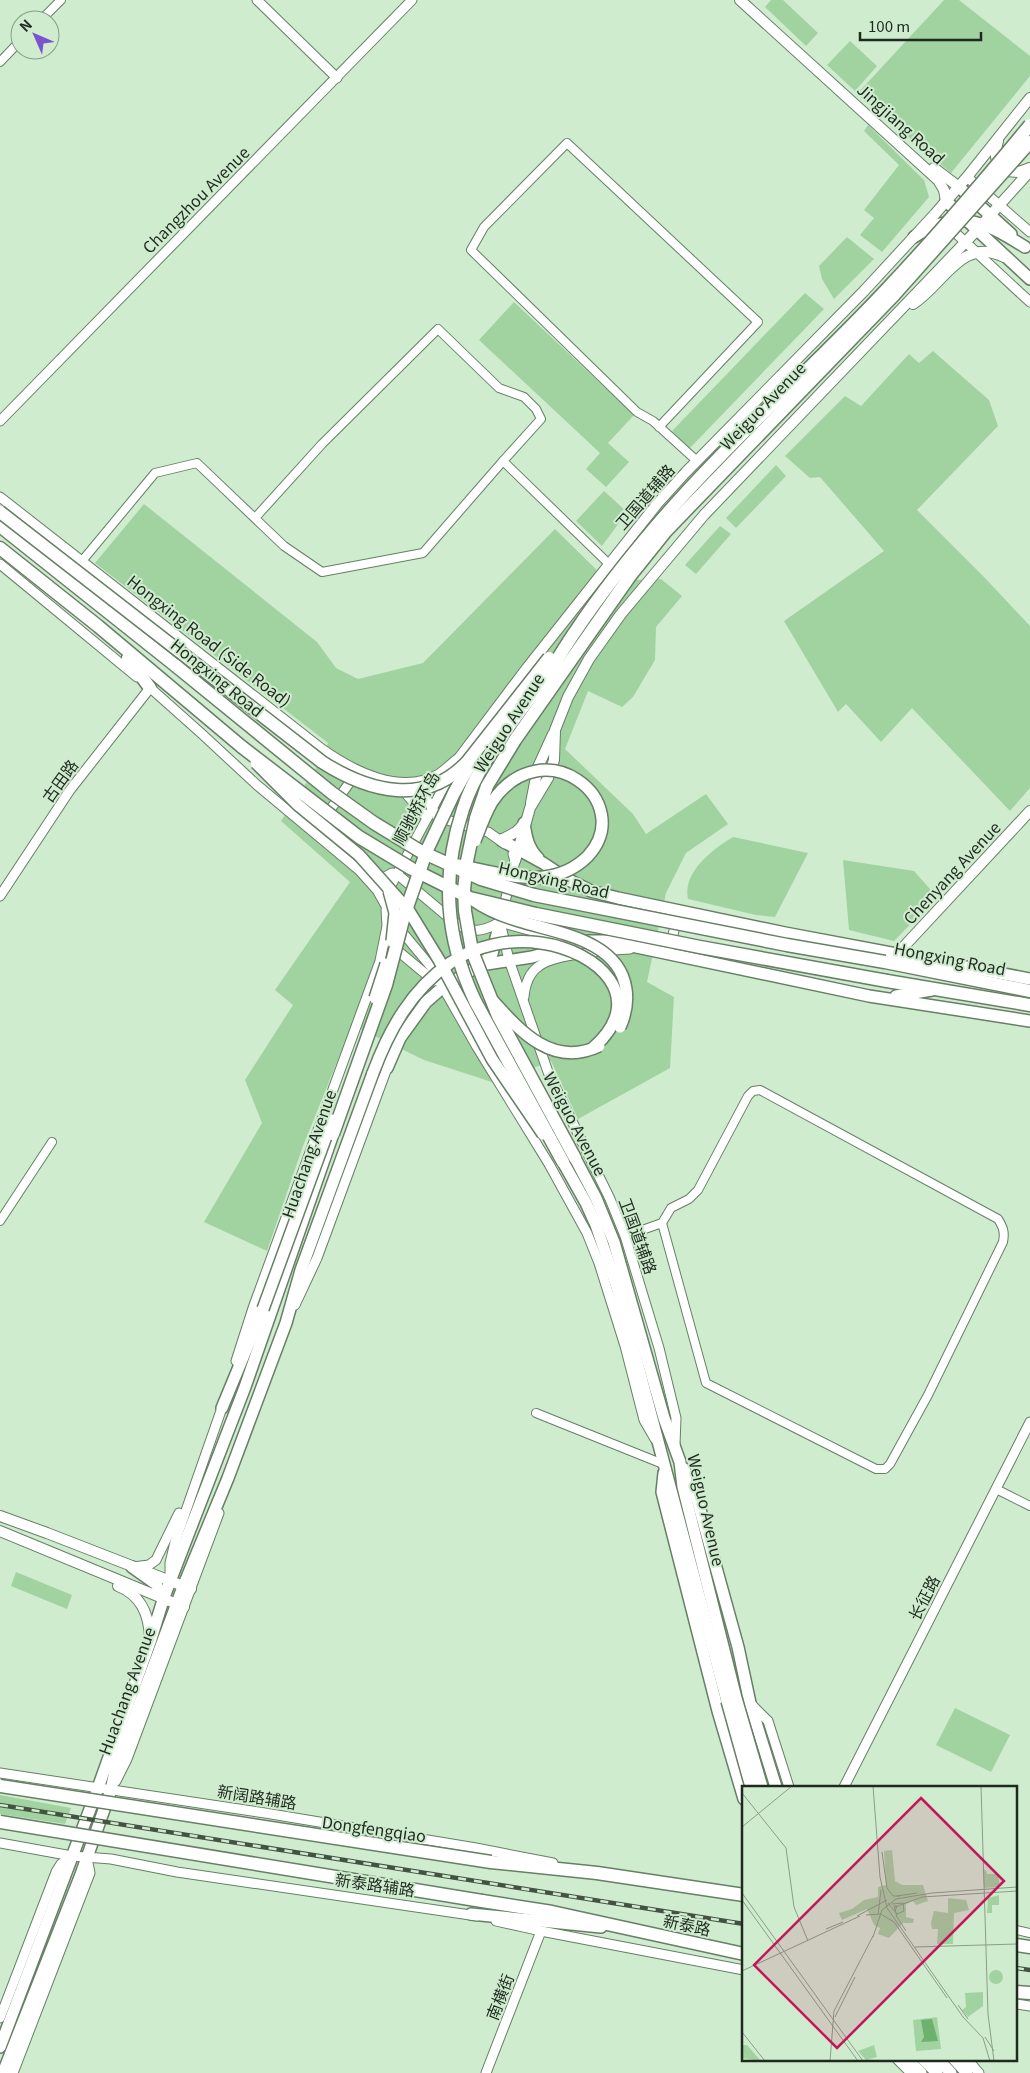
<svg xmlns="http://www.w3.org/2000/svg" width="1030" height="2073" viewBox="0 0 1030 2073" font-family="Georgia,'Noto Sans SC',serif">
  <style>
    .green { fill: #a1d3a0 }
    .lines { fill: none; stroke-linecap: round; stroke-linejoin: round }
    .minor-casing { stroke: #667f65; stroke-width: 10 }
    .tertiary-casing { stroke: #667f65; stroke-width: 11 }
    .secondary-casing { stroke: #667f65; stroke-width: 12 }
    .primary-casing { stroke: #667f65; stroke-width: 14 }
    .trunk-casing { stroke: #667f65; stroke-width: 15 }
    .minor { stroke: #fff; stroke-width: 8 }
    .tertiary { stroke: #fff; stroke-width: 9 }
    .secondary { stroke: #fff; stroke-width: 10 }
    .primary { stroke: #fff; stroke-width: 11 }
    .trunk { stroke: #fff; stroke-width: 12 }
    .rail-casing { stroke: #445243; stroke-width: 4.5 }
    .rail { stroke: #d0eccf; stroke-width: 2.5; stroke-dasharray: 8; stroke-linecap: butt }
    .primary-bridge-casing { stroke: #667f65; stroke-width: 14; stroke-linecap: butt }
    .trunk-bridge-casing { stroke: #667f65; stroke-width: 15; stroke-linecap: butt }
    .primary-bridge { stroke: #fff; stroke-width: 11 }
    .trunk-bridge { stroke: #fff; stroke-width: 12 }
    .labels { text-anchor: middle; stroke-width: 4; stroke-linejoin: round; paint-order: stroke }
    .street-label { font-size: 16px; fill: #1f2a1f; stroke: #d0eccf }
    .inset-road { fill: none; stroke: #899e89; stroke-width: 1 }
    .view { fill: #c2185b; fill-opacity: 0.15; stroke: #c2185b; stroke-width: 2.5 }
    .inset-edge { fill: none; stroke: #1f2a1f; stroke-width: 2.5 }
  </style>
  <rect width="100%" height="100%" fill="#d0eccf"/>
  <g class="green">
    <polygon points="771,0 783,0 818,33 806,46 765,7"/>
    <polygon points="944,0 959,0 1030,56 1030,76 951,173 857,94"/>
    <polygon points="850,41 877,66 855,91 827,65"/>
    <polygon points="868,125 924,180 929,197 882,252 860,235 874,218 864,210 899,165 864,131"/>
    <polygon points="847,237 874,259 834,299 822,279 819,266"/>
    <polygon points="805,293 824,309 689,449 672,431"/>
    <polygon points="514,302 634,415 608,443 629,462 606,487 586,469 600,453 479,340"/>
    <polygon points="933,351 989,400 998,426 917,510 985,578 1030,626 1030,788 1010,811 912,708 881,742 846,704 838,712 784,621 884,551 820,477 810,478 785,456 845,396 861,406 909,354 919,363"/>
    <polygon points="776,465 786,476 736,528 726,518"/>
    <polygon points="604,491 627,512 602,546 576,521"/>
    <polygon points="144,504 317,642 336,668 358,679 423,663 555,529 608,581 661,579 682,596 656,627 655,660 633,697 622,707 588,691 565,749 633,814 646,834 706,794 728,824 686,853 666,893 647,982 674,997 670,1068 578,1119 551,1061 495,1083 424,1060 352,1025 303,1146 267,1251 204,1222 262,1123 245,1080 293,1005 275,990 350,882 281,821 322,759 328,743 95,563"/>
    <polygon points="720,526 731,534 696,574 685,565"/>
    <path d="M 733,837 L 808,853 L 775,917 L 756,915 L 688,899 C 682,872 713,849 733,837 Z"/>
    <polygon points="843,860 914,871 937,897 894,941 849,930"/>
    <polygon points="16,1572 72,1595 67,1609 11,1586"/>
    <polygon points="955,1708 1010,1735 991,1772 936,1745"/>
    <polygon points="0,1795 71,1808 65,1824 0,1814"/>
  </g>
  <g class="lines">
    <g class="minor-casing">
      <g id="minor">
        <polyline points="41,20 61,0"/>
        <polyline points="0,62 20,41"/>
        <polyline points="659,427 758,322 567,143 484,227 471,250 637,412 653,421 697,461"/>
        <polyline points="255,518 322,444 438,329 499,388 524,397 536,409 541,419 503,461"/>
        <polyline points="82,561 155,473 197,463 284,546 322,572 423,553 503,461 609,564"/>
        <polyline points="0,1221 52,1142"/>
        <path d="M 625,1236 L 662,1223 L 706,1383 L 876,1469 L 885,1469 L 890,1464 L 928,1395 L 1003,1242 C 1005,1232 1003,1227 998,1219 L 760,1090 L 753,1091 L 748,1096 L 698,1190 L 689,1199 L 671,1208 L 662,1223"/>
        <polyline points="536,1413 663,1464"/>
        <polyline points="996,1489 1030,1506"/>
        <polyline points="1016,1930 1030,1933"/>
      </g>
    </g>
    <g class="tertiary-casing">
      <g id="tertiary">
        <polyline points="257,0 337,78"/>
        <polyline points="967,177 1030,232"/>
        <polyline points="948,226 1030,302"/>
        <polyline points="0,421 412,0"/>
        <path d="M 0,497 L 322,749 C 353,771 401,796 439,774 C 446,769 453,762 460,757"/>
        <polyline points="0,564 137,677"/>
        <polyline points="147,685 202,734 257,785 359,870 377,890 398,927 432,968 477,1047 549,1164 587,1233 599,1263 625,1346 644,1420 655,1439"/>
        <polyline points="416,785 426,798 434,811"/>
        <polyline points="401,788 427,818"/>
        <polyline points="325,817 355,775"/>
        <polyline points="437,817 488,832 505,844"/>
        <path d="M 374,877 L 383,878 L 392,873 L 397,874 L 454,922 C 471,934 483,932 500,922 L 515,861 L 513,854"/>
        <polyline points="387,893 449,777"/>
        <polyline points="0,896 70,790 150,688"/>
        <polyline points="500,922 509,960 548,1072 610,1199 625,1236 659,1348 676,1418 675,1444"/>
        <polyline points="500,922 572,942"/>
        <polyline points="392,946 434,981"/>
        <polyline points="670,947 677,918"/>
        <path d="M 524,997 C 525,985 529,973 539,966 C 555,954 609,950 630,949"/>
        <polyline points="295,1305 317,1258 387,1068"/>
        <polyline points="236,1361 253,1308 380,961 387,926 386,910"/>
        <polyline points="133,1567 149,1565 156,1560 179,1513"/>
        <polyline points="170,1578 170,1563 175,1542 224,1402"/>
        <polyline points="750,1703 768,1721 789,1787"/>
        <polyline points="0,1773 265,1813 476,1848 553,1863"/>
        <polyline points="116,1781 127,1759 219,1513"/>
        <polyline points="844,1787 1030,1422"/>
        <polyline points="0,1843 72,1856 111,1859 177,1872 477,1916"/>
        <polyline points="496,1921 541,1931 744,1970"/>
        <polyline points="1016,2004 1030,2006"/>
        <polyline points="0,2018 56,1872 61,1864 72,1856"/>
        <polyline points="897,2059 911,2073"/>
        <polyline points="967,2059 979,2073"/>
        <polyline points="13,2073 90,1873 87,1858"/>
        <polyline points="486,2073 541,1931"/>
      </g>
    </g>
    <g class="secondary-casing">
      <g id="secondary">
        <polyline points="740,0 938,180 944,190 946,201"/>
        <path d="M 998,141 C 994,155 995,162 1005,171 L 1019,172 L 1030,168"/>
        <polyline points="934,168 959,187"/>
        <path d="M 913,304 C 944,284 962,236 1004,257"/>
        <polyline points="460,757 527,668 657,504 686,472 864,291 935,214 967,177 1030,98"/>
        <polyline points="531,803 538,767 553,734"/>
        <polyline points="501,840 516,832 524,824"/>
        <polyline points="515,861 530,808 548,778 554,760 555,730 568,697 589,659 621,614 704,515 977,230 1030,171"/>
        <polyline points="896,955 1030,811"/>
        <polyline points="0,1516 47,1533 191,1589"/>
        <polyline points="0,1531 184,1607"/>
        <path d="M 118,1586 C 141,1595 149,1614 150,1638"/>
      </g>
    </g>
    <g class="primary-casing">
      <g id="primary">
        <polyline points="959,187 1011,234"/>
        <polyline points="946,201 1030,279"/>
        <path d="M 914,237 C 959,208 983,221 1025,247"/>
        <path d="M 524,823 C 526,837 528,848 538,858"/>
        <polyline points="501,840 543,863 569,880 591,891 618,898 785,933 1030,979"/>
        <polyline points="480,965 532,957 588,941 608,941 869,996 1030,1021"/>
        <polyline points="896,996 932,990"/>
        <polyline points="387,1068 400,1038 426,1002 442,988 480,965 492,954 500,922"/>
        <polyline points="575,1158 596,1198 614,1242 664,1418 680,1462 683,1487 736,1698"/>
        <polyline points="563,1162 586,1203 596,1225 617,1287 727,1701"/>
        <polyline points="222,1408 263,1309"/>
        <polyline points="683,1468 694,1488 738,1647 750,1703 776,1787"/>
        <polyline points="664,1473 662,1492 718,1711 744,1799"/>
        <polyline points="132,1567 156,1584 165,1601"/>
        <polyline points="471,1914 601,1927"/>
        <polyline points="0,2047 98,1788 150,1642 164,1597 245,1387 333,1134"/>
        <polyline points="907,2059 921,2073"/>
        <polyline points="923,2059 937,2073"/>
        <polyline points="938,2059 951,2073"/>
        <polyline points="954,2059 967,2073"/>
        <polyline points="3,2073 80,1877 111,1790 116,1767 183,1587 228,1478 286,1323 301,1270 373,1073"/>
      </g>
    </g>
    <g class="trunk-casing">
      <g id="trunk">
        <polyline points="0,526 176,666"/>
        <polyline points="0,548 98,626 242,747"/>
        <polyline points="128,658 150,688"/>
        <polyline points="885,962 1030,991"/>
        <polyline points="887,981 1030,1005"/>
        <polyline points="491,1862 597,1873 744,1895"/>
        <polyline points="482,1901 552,1912 744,1954"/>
        <polyline points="1016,1945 1030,1947"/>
        <polyline points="1016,1992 1030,1993"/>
      </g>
    </g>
    <use href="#minor" class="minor"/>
    <use href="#tertiary" class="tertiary"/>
    <use href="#secondary" class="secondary"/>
    <use href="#primary" class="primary"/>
    <use href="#trunk" class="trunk"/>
    <g class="rail-casing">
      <g id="rail">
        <polyline points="0,1805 744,1924"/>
        <polyline points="1016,1968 1030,1970"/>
      </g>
    </g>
    <use href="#rail" class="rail"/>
    <g class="primary-bridge-casing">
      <g id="primary-bridge">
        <polyline points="256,763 298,805 359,855 409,911 439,960 492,1059 543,1134"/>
        <path d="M 458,865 C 483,870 519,880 544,877 C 561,875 576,868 588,856 C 638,801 543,727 492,802 C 485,814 480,828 475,841"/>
        <polyline points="389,891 395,913 392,941"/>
        <path d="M 473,900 C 487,910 502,916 519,921 C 557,933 619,940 626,989 C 628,1003 626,1014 620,1027"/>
        <polyline points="375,998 386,964"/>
        <path d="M 493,1001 C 521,1032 553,1068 599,1046"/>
        <path d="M 373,1073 C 389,1030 411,990 450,963 C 474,946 511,938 541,943 C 598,951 650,998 593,1048"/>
        <polyline points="263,1309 332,1120"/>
        <polyline points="736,1698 762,1787"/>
        <polyline points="727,1701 751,1787"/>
      </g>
    </g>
    <g class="trunk-bridge-casing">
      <g id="trunk-bridge">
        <path d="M 0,512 L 322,762 C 369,792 426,807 468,761 L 549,658"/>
        <polyline points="176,666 332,793 374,823 420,851 481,879 534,895 787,945 885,962"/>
        <polyline points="242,747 359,837 412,869 470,898 536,914 700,947 887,981"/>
        <polyline points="333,1134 386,985 404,916 427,850 454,793 469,766"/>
        <polyline points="575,1158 498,1016 472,951 465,911 464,890 467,861 476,818 487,786 515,740 590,633 630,576 666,531 894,295 1030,142"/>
        <path d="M 563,1162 L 475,1001 C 445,937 441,876 463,809 C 479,759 520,713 550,671 C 559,657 567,643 577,629 C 601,593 629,558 657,525 C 728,442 811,370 886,290 C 936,237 984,181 1030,125"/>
        <polyline points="0,1786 491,1862"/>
        <polyline points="0,1822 482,1901"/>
      </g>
    </g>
    <use href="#primary-bridge" class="primary-bridge"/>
    <use href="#trunk-bridge" class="trunk-bridge"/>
  </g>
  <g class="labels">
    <g class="street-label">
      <text transform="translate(901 124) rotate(42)" y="6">Jingjiang Road</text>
      <text transform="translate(196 200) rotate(-45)" y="6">Changzhou Avenue</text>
      <text transform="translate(763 406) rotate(-46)" y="6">Weiguo Avenue</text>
      <text transform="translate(645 497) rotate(-49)" y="6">卫国道辅路</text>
      <text transform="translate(209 641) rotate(38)" y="6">Hongxing Road (Side Road)</text>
      <text transform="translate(217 678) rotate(39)" y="6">Hongxing Road</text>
      <text transform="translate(509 723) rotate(-57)" y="6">Weiguo Avenue</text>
      <text transform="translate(60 781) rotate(-54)" y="6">古田路</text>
      <text transform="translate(416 808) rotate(-62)" y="6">顺驰桥环岛</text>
      <text transform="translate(952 873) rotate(-47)" y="6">Chenyang Avenue</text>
      <text transform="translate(554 880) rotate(13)" y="6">Hongxing Road</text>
      <text transform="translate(950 959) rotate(11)" y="6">Hongxing Road</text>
      <text transform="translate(575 1124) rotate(62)" y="6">Weiguo Avenue</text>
      <text transform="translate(309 1154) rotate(-71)" y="6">Huachang Avenue</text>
      <text transform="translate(638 1236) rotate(70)" y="6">卫国道辅路</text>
      <text transform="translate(706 1510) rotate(77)" y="6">Weiguo Avenue</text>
      <text transform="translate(924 1598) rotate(-63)" y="6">长征路</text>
      <text transform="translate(127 1691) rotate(-70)" y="6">Huachang Avenue</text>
      <text transform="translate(257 1797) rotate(9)" y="6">新阔路辅路</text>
      <text transform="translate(374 1829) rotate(8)" y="6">Dongfengqiao</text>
      <text transform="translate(375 1885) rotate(8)" y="6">新泰路辅路</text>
      <text transform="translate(687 1925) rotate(12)" y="6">新泰路</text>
      <text transform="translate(500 1997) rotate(-69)" y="6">南横街</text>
    </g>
  </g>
  <g transform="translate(742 1786)">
    <rect width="275" height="275" fill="#d0eccf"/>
    <path d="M 150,64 L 153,95 L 160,99 L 181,99 L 186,115 L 174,119 L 171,115 L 164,118 L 164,131 L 172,133 L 171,137 L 161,137 L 147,152 L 136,148 L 138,142 L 132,139 L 125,123 L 100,134 L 97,127 L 110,123 L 122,114 L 136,111 L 136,101 L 144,99 L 142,65 ZM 241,84 L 244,84 L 245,88 L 256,88 L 258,101 L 242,102 ZM 257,109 L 257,119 L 250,119 L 250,127 L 245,127 L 246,112 ZM 206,112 L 224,114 L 227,124 L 212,127 L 211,158 L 195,158 L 196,143 L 190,143 L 189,137 L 192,125 L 206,127 ZM247 191a7 7 0 1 1 14 0a7 7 0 1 1-14 0ZM 241,206 L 241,220 L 226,231 L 220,224 L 224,221 L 223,207 ZM 195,231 L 199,263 L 174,265 L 171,234 ZM 0,259 L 5,259 L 19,275 L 0,272 ZM 132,259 L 135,271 L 124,274 L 116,265 Z" fill="#a1d3a0"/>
    <path d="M 190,233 L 196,255 L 179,256 L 182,251 L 179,234 Z" fill="#6eb06e"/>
    <path class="inset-road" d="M 131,0 L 138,91 L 145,122 L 221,231 L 241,252 L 248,275M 239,0 L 246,228M 0,7 L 44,62 L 52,121 L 66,155M 0,41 L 50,0M 140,66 L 145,102 L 151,110 L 158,110M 0,107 L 121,275M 155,110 L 175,107M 0,114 L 116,275M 146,117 L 155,128 L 162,125 L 161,117 L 150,118M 153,121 L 180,111 L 275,105M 153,125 L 155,120 L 152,120 L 155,131 L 164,145M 124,129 L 139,128 L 152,136 L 205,212M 136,129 L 139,104M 115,130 L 145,114M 84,143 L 101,136M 131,151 L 140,124 L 154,113 L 190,107 L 275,101M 173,161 L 275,158M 0,185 L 118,130M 216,219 L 226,233M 246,228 L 252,275M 93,231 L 113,191M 0,246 L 23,275M 243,251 L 252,265M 88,275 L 92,225 L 131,150"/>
    <path class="view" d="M 179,12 L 262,95 L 95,262 L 12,179 Z"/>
    <rect width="275" height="275" class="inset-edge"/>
  </g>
  <g transform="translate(35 35) rotate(315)"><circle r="24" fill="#d0eccf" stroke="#899e89"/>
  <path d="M0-4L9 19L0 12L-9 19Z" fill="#7a54ce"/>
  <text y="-8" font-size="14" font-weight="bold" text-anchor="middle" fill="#1f2a1f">N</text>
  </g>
  <path d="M860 32v8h121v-8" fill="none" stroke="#1f2a1f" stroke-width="2.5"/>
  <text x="868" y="32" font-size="15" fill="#1f2a1f" stroke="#d0eccf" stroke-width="4" paint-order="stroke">100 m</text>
</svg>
